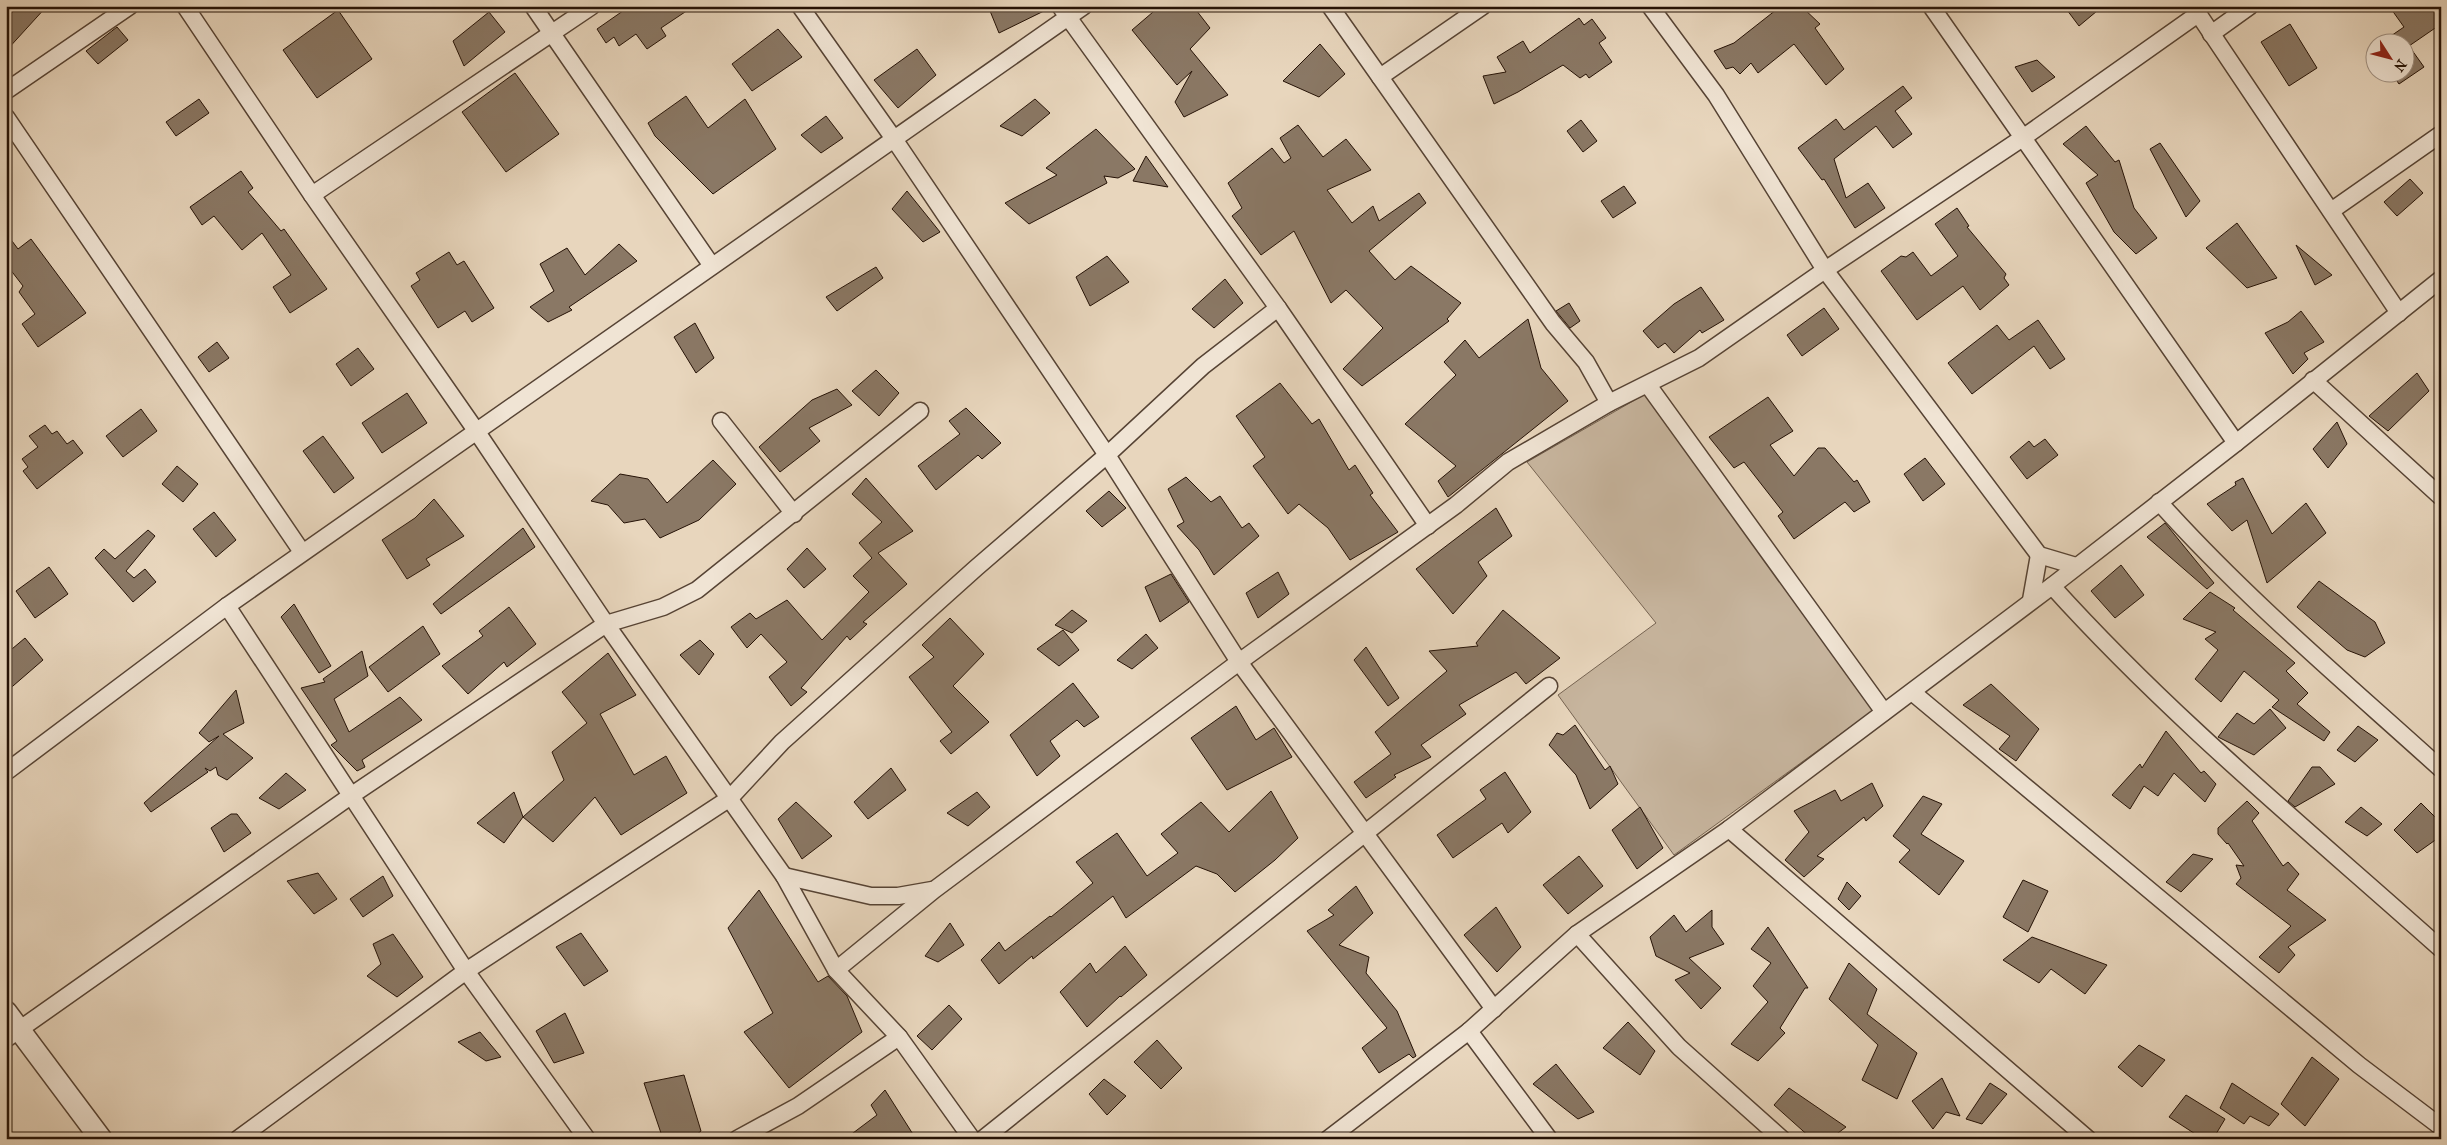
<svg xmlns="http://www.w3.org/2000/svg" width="2447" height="1145" viewBox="0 0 2447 1145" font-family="'IM FELL French Canon',serif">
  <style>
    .green { fill: #c7b59e; stroke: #766452 }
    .building { fill: #8a7865; stroke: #251206 }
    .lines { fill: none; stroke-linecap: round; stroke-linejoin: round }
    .minor-casing { stroke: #564334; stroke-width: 19 }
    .tertiary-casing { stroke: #564334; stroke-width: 24 }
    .minor { stroke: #f0e4d4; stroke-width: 16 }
    .tertiary { stroke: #f0e4d4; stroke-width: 21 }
  </style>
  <rect width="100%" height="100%" fill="#e8d6bd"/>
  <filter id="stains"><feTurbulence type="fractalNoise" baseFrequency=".004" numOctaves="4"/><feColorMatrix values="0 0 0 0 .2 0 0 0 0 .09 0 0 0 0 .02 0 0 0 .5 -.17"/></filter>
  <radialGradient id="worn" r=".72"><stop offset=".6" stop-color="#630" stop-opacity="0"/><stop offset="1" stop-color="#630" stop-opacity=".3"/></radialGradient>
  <polygon class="green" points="1647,393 1875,709 1674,855 1558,695 1656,623 1527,462"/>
  <g class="building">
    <polygon points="6,6 47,6 6,51"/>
    <polygon points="630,6 694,6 661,28 666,36 647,49 636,34 619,46 614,37 606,43 597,29"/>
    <polygon points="988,6 1050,6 1050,8 999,33"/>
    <polygon points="1160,6 1193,6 1210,28 1190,49 1228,95 1184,117 1175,102 1192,71 1177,85 1132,30"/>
    <polygon points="1781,6 1801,6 1820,24 1815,28 1844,69 1826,85 1794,44 1758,73 1751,63 1740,74 1733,67 1726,69 1714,51 1734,43"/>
    <polygon points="2064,6 2103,6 2079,26"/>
    <polygon points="2389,6 2441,6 2441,24 2409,46 2424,67 2399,84 2391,72 2404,72 2404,42 2382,42 2404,27"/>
    <polygon points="338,10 372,59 317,98 283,50"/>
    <polygon points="489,12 505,32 464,66 453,41"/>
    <polygon points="1579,18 1584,25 1592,19 1606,38 1599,43 1612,62 1589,78 1586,74 1580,78 1563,65 1518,92 1494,104 1483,76 1506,72 1497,57 1523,41 1530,53"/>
    <polygon points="2290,24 2317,68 2289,86 2261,42"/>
    <polygon points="117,27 128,40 98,64 86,51"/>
    <polygon points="778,29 802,57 752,91 732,64"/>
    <polygon points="1320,44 1345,74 1319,97 1283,81"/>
    <polygon points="917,49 936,75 898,108 874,80"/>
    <polygon points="2037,60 2055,77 2032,92 2015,67"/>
    <polygon points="515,73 559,134 506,172 462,112"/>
    <polygon points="1903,86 1912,98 1895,111 1912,134 1893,148 1876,126 1834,159 1846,198 1868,183 1885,208 1855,228 1824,179 1822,180 1798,148 1836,119 1844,130"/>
    <polygon points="686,96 708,128 745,99 776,149 713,194 655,136 648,123"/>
    <polygon points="199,99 209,113 176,136 166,122"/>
    <polygon points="1035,99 1050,113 1022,136 1000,126"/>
    <polygon points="826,116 843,138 821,153 801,135"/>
    <polygon points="1581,120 1597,141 1583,152 1567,131"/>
    <polygon points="1298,125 1323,157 1346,139 1371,170 1327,190 1352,223 1373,206 1379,221 1419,193 1426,203 1369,251 1395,280 1411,266 1461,303 1447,319 1449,321 1362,386 1343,369 1383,328 1346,290 1331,303 1294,231 1261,255 1232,216 1242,208 1228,183 1272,148 1284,163 1291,158 1280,138"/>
    <polygon points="2086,126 2115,162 2119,160 2134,208 2157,238 2136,254 2114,232 2086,183 2098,175 2063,144"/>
    <polygon points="1096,129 1135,169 1118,178 1104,176 1107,183 1029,224 1005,203 1057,175 1046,168"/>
    <polygon points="2160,143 2200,201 2186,217 2150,149"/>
    <polygon points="1146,156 1168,187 1133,181"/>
    <polygon points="241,171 253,188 248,192 281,231 284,229 327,289 290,313 273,287 291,275 262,233 242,250 214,216 202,225 190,207"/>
    <polygon points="2410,179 2423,193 2397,216 2384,202"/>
    <polygon points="1624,186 1636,203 1613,218 1601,201"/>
    <polygon points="907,191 940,232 923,242 892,209"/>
    <polygon points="1957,208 1969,226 1967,227 2006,274 2004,278 2009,285 1980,310 1963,286 1917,320 1881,271 1901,256 1906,257 1913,252 1931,276 1958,256 1935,224"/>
    <polygon points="2237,223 2277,278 2247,288 2206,248"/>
    <polygon points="6,233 18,249 31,239 86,313 38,347 22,324 35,314 19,292 23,286 6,264"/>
    <polygon points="619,244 637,261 569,307 572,310 548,322 530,307 554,291 540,264 567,248 585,275"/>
    <polygon points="2296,245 2332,275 2315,285"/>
    <polygon points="449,252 457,265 464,261 494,308 472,322 465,311 438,328 411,286 420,280 416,273"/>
    <polygon points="1107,256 1129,282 1090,306 1076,277"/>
    <polygon points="876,267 883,278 837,311 826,297"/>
    <polygon points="1225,279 1243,303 1214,328 1192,309"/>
    <polygon points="1701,287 1724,320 1702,333 1700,330 1674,353 1665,343 1658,348 1643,331 1674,304"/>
    <polygon points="1569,303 1580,321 1570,328 1556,311"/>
    <polygon points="1824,308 1839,329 1802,356 1787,335"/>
    <polygon points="2301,311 2324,342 2304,353 2308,359 2293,374 2265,333 2288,322"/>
    <polygon points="1528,319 1541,368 1568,401 1448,497 1438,481 1456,466 1405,424 1456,375 1444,362 1465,340 1479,358"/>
    <polygon points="2038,320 2065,359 2050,369 2034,346 1972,394 1948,363 1997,325 2009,340"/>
    <polygon points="695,323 714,358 696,373 674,337"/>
    <polygon points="217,342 229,358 209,372 198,357"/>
    <polygon points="358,348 374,369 351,386 336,364"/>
    <polygon points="876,370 899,393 879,416 852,391"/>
    <polygon points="2417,373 2429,391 2388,431 2369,416"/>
    <polygon points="1280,383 1312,424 1319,419 1349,470 1355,465 1373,493 1370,495 1398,532 1350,560 1328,528 1299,504 1288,514 1253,466 1265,457 1236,416"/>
    <polygon points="837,389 852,405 809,428 820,441 780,472 759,447 812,400"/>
    <polygon points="407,393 427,423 382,453 362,423"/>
    <polygon points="1768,397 1793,431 1770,445 1794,476 1818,448 1825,448 1854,482 1857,480 1870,502 1854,512 1845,502 1794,539 1778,516 1783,512 1744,462 1734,468 1709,437"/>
    <polygon points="966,408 1001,443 982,459 978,455 936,490 918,466 960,434 949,421"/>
    <polygon points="141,409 157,431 123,457 106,436"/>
    <polygon points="2337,422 2347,444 2328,468 2313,449"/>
    <polygon points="45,425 52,434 57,431 67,444 73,440 83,453 37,489 23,471 28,467 22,459 38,447 29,436"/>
    <polygon points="323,436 354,478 334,493 303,451"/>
    <polygon points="2045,439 2058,455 2027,479 2010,457 2029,441 2034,447"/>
    <polygon points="1925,458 1945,484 1923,501 1904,474"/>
    <polygon points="713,460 736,484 699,520 660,538 645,519 624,523 608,505 591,501 620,474 648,479 667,503"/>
    <polygon points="177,466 198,484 183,502 162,484"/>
    <polygon points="1186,477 1211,502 1220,496 1242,528 1249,523 1259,536 1214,575 1199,550 1177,526 1184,522 1168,489"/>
    <polygon points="866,478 913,531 878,553 907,584 863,622 867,624 850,640 847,636 801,688 807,692 791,706 769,677 787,662 761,634 747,648 731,627 750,613 756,619 787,600 822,640 869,592 853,576 872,558 859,543 882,522 852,494"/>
    <polygon points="2243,478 2272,534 2306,503 2326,533 2267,583 2247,520 2232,531 2207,504 2236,485 2235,482"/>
    <polygon points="1109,491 1126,508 1102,527 1086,511"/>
    <polygon points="434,499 464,536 426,559 430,565 407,579 382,540 415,518"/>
    <polygon points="1496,508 1512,536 1478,562 1487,576 1453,614 1416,569"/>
    <polygon points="214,512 236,540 216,557 193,529"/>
    <polygon points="2165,523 2214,583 2207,589 2147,537"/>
    <polygon points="523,528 535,547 441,614 433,604"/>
    <polygon points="148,530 155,536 126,571 134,578 145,569 156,582 133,602 95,558 104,549 115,559"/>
    <polygon points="807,548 826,569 804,588 787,569"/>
    <polygon points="2121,565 2144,595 2115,618 2091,591"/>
    <polygon points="49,567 68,594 35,618 16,591"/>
    <polygon points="1278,572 1289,594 1258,618 1246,593"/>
    <polygon points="1171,574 1189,602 1160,622 1145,587"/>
    <polygon points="2319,581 2375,622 2385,643 2365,657 2347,650 2297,607"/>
    <polygon points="2210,592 2235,608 2233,610 2295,663 2286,671 2308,693 2297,704 2330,732 2324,741 2272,707 2279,700 2244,671 2221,702 2195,679 2218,650 2205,639 2216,632 2183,619"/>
    <polygon points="294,604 331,666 319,673 281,617"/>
    <polygon points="509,607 536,644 507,667 504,662 468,694 442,666 483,636 479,631"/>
    <polygon points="1072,610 1087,621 1072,633 1055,625"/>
    <polygon points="1503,610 1560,658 1526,684 1516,672 1459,705 1466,714 1421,745 1431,757 1394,775 1396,777 1366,798 1354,782 1391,754 1375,732 1447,671 1429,651 1478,646 1476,643"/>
    <polygon points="950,618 984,654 953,686 989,722 951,754 940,741 952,732 909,677 934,657 922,645"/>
    <polygon points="423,626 440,654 388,692 369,667"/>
    <polygon points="1063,630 1079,650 1059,666 1037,649"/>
    <polygon points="1146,634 1158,648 1132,669 1117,660"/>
    <polygon points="25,638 43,660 6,692 6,654"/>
    <polygon points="700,640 714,654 699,675 680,655"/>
    <polygon points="1366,647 1399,698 1388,706 1354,660"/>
    <polygon points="362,651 368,676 334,699 349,732 400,697 422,720 362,760 365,767 357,771 331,745 337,741 301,688 325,682 323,679"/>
    <polygon points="608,653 636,695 600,714 634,775 666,756 687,793 621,835 595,797 553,842 523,817 564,780 552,752 587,723 562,692"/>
    <polygon points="1073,683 1099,717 1084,727 1077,720 1050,741 1060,756 1037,776 1010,735"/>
    <polygon points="1991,684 2039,729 2016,761 1999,749 2010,736 1963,705"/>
    <polygon points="236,690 244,723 223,734 253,758 227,780 218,775 216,767 210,771 205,768 208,772 151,812 144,803 219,736 209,742 199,733"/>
    <polygon points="1236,706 1256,740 1274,728 1292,757 1227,790 1191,738"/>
    <polygon points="2270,709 2286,728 2254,755 2218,737 2237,713 2254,724"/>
    <polygon points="1575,725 1605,770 1610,766 1618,784 1590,809 1576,775 1549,745 1557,733 1563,735"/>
    <polygon points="2358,726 2378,740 2355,762 2337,750"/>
    <polygon points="2166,731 2201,773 2204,771 2216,784 2205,802 2174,773 2158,796 2144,786 2130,809 2112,795 2140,764 2142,768"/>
    <polygon points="2312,767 2320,767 2335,784 2295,807 2288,801"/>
    <polygon points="891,768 906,790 868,819 854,802"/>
    <polygon points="1505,772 1531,812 1508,833 1502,823 1453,858 1437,835 1486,799 1480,790"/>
    <polygon points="286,773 306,790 279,809 259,798"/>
    <polygon points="1872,783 1883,806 1866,821 1864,817 1817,856 1824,859 1804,877 1785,860 1809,832 1794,811 1835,790 1841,801"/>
    <polygon points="1271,791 1298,838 1275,860 1235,892 1217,874 1196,866 1126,918 1113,896 1033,959 1032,956 999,984 981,960 999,942 1005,951 1050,916 1051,917 1093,883 1076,862 1117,833 1147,876 1178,853 1161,834 1201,802 1229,832"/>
    <polygon points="514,792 523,817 504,843 477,823"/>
    <polygon points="977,792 990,807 968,826 947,813"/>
    <polygon points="1923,796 1942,804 1921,834 1964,861 1939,895 1899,862 1910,850 1893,836"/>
    <polygon points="2247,801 2259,813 2252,821 2283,866 2288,862 2299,874 2287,890 2326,920 2288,947 2295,955 2279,973 2259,957 2291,926 2236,884 2241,878 2236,865 2244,866 2228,843 2227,844 2218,834 2218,828"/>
    <polygon points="796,802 832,836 802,859 778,819"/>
    <polygon points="2421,803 2441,823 2441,836 2417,853 2394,830"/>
    <polygon points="1640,807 1663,848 1637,869 1612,830"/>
    <polygon points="2361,807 2382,824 2367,836 2345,822"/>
    <polygon points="231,814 237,814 251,833 224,852 211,828"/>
    <polygon points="2193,854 2213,859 2181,892 2166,882"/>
    <polygon points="1579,856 1603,886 1568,914 1543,885"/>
    <polygon points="318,873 337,899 314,914 287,881"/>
    <polygon points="383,876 393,896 363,917 350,899"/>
    <polygon points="2023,880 2048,891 2028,932 2003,917"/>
    <polygon points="1847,882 1861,896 1849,910 1838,899"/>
    <polygon points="1356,886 1373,913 1339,945 1369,957 1366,973 1397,1011 1416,1056 1413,1058 1409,1054 1379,1073 1362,1048 1387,1028 1307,931 1334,915 1328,910"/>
    <polygon points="759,890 818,982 828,976 847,996 862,1032 789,1088 744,1032 773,1013 728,928"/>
    <polygon points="1496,907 1521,947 1497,972 1464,935"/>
    <polygon points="1712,910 1712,927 1724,944 1689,958 1721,988 1701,1009 1675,980 1690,973 1656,956 1650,937 1674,915 1686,932"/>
    <polygon points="950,923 964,945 938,962 925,956"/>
    <polygon points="1768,927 1808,988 1805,988 1780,1028 1785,1033 1758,1061 1731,1044 1768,1002 1753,986 1771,963 1751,949"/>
    <polygon points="581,933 608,971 584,986 556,947"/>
    <polygon points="393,934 423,977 397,997 367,976 381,964 373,944"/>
    <polygon points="2032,937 2067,950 2107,965 2085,994 2051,969 2039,983 2003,960"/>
    <polygon points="1125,946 1147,975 1121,997 1120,996 1087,1027 1060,992 1090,963 1096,973"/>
    <polygon points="1849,963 1877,989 1867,1014 1917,1053 1897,1099 1862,1080 1878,1045 1829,999"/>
    <polygon points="949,1005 962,1019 932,1050 917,1036"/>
    <polygon points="565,1013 584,1053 554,1063 536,1031"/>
    <polygon points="1628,1022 1655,1051 1640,1075 1603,1048"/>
    <polygon points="480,1032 501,1057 486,1061 458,1042"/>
    <polygon points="1157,1040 1182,1068 1161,1089 1134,1062"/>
    <polygon points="2139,1045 2165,1060 2142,1087 2118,1067"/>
    <polygon points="2312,1057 2339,1079 2305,1126 2281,1104"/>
    <polygon points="1556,1064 1594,1112 1578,1119 1533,1084"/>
    <polygon points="684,1075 701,1131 691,1139 663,1139 644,1083"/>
    <polygon points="1942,1078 1960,1116 1946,1112 1933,1129 1912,1101"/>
    <polygon points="1104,1079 1126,1096 1107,1115 1089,1094"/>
    <polygon points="1990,1083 2007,1094 1982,1124 1966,1119"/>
    <polygon points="2232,1083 2279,1114 2269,1126 2250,1116 2244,1124 2220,1108"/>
    <polygon points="1789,1088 1846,1127 1830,1139 1812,1139 1774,1105"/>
    <polygon points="885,1090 916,1139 845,1139 877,1115 871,1105"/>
    <polygon points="2186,1095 2225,1119 2213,1139 2203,1139 2169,1117"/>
  </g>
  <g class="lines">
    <g class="minor-casing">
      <g id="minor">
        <polyline points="185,6 312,195 477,432 606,624 784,876 836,970 899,1037 972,1139"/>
        <polyline points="533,6 712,266"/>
        <polyline points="800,6 894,139 1107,455 1239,662 1494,1009"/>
        <polyline points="1060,6 1278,308 1428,526"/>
        <polyline points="1330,6 1553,323 1586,362 1609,403"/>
        <polyline points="1650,6 1716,95 1825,270 2039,555 2076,566"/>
        <polyline points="1931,6 2236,443"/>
        <polyline points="2193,6 2399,313"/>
        <polyline points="2211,34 2250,6"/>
        <polyline points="1380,77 1483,6"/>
        <polyline points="6,91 130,6"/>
        <polyline points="6,117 302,552"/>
        <polyline points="312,195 592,6"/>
        <polyline points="2331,211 2441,134"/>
        <polyline points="2313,380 2441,497"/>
        <polyline points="1648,385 1884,712"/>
        <polyline points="721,421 794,514"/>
        <path d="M 2159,502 C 2245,598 2345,682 2441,769"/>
        <path d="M 2052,586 C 2171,718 2309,831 2441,949"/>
        <polyline points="2031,600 2039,555"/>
        <polyline points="227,606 466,971 587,1139"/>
        <polyline points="1912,692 2359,1065 2441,1127"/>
        <polyline points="6,772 227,606 1084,6"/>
        <polyline points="1729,829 2088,1139"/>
        <polyline points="784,876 871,896 898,896 932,890"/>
        <polyline points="1577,934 1679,1047 1782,1139"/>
        <polyline points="836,970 934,890 1239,662 1456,505 1508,462 1609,403 1699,358 1825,270 2024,137 2198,14"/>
        <polyline points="1469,1031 1549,1139"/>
        <polyline points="6,1039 352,795 606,624 663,607 697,590 920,411"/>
        <polyline points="238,1139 466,971 730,798 782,742 976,568 1107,455 1203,366 1278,308"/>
        <polyline points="737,1139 798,1106 899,1037"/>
        <polyline points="983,1139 1549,686"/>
        <polyline points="1328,1139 1469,1031 1577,934 1729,829 2052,586 2236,443 2441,279"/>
      </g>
    </g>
    <g class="tertiary-casing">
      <polyline id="tertiary" points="6,1012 101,1139"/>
    </g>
    <use href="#minor" class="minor"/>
    <use href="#tertiary" class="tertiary"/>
  </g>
  <rect width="2447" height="1145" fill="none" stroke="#e8d6bd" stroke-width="25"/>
  <rect x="8" y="8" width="2432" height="1130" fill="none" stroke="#251206" stroke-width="2.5"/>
  <rect x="12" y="12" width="2422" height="1120" fill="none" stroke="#251206"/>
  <g transform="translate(2390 58) rotate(126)"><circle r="24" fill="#f0e4d4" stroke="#9f9082"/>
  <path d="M0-4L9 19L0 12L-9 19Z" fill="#8f2418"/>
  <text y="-8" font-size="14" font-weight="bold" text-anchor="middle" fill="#251206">N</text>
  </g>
  <rect width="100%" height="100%" filter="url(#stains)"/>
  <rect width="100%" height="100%" fill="url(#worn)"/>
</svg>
